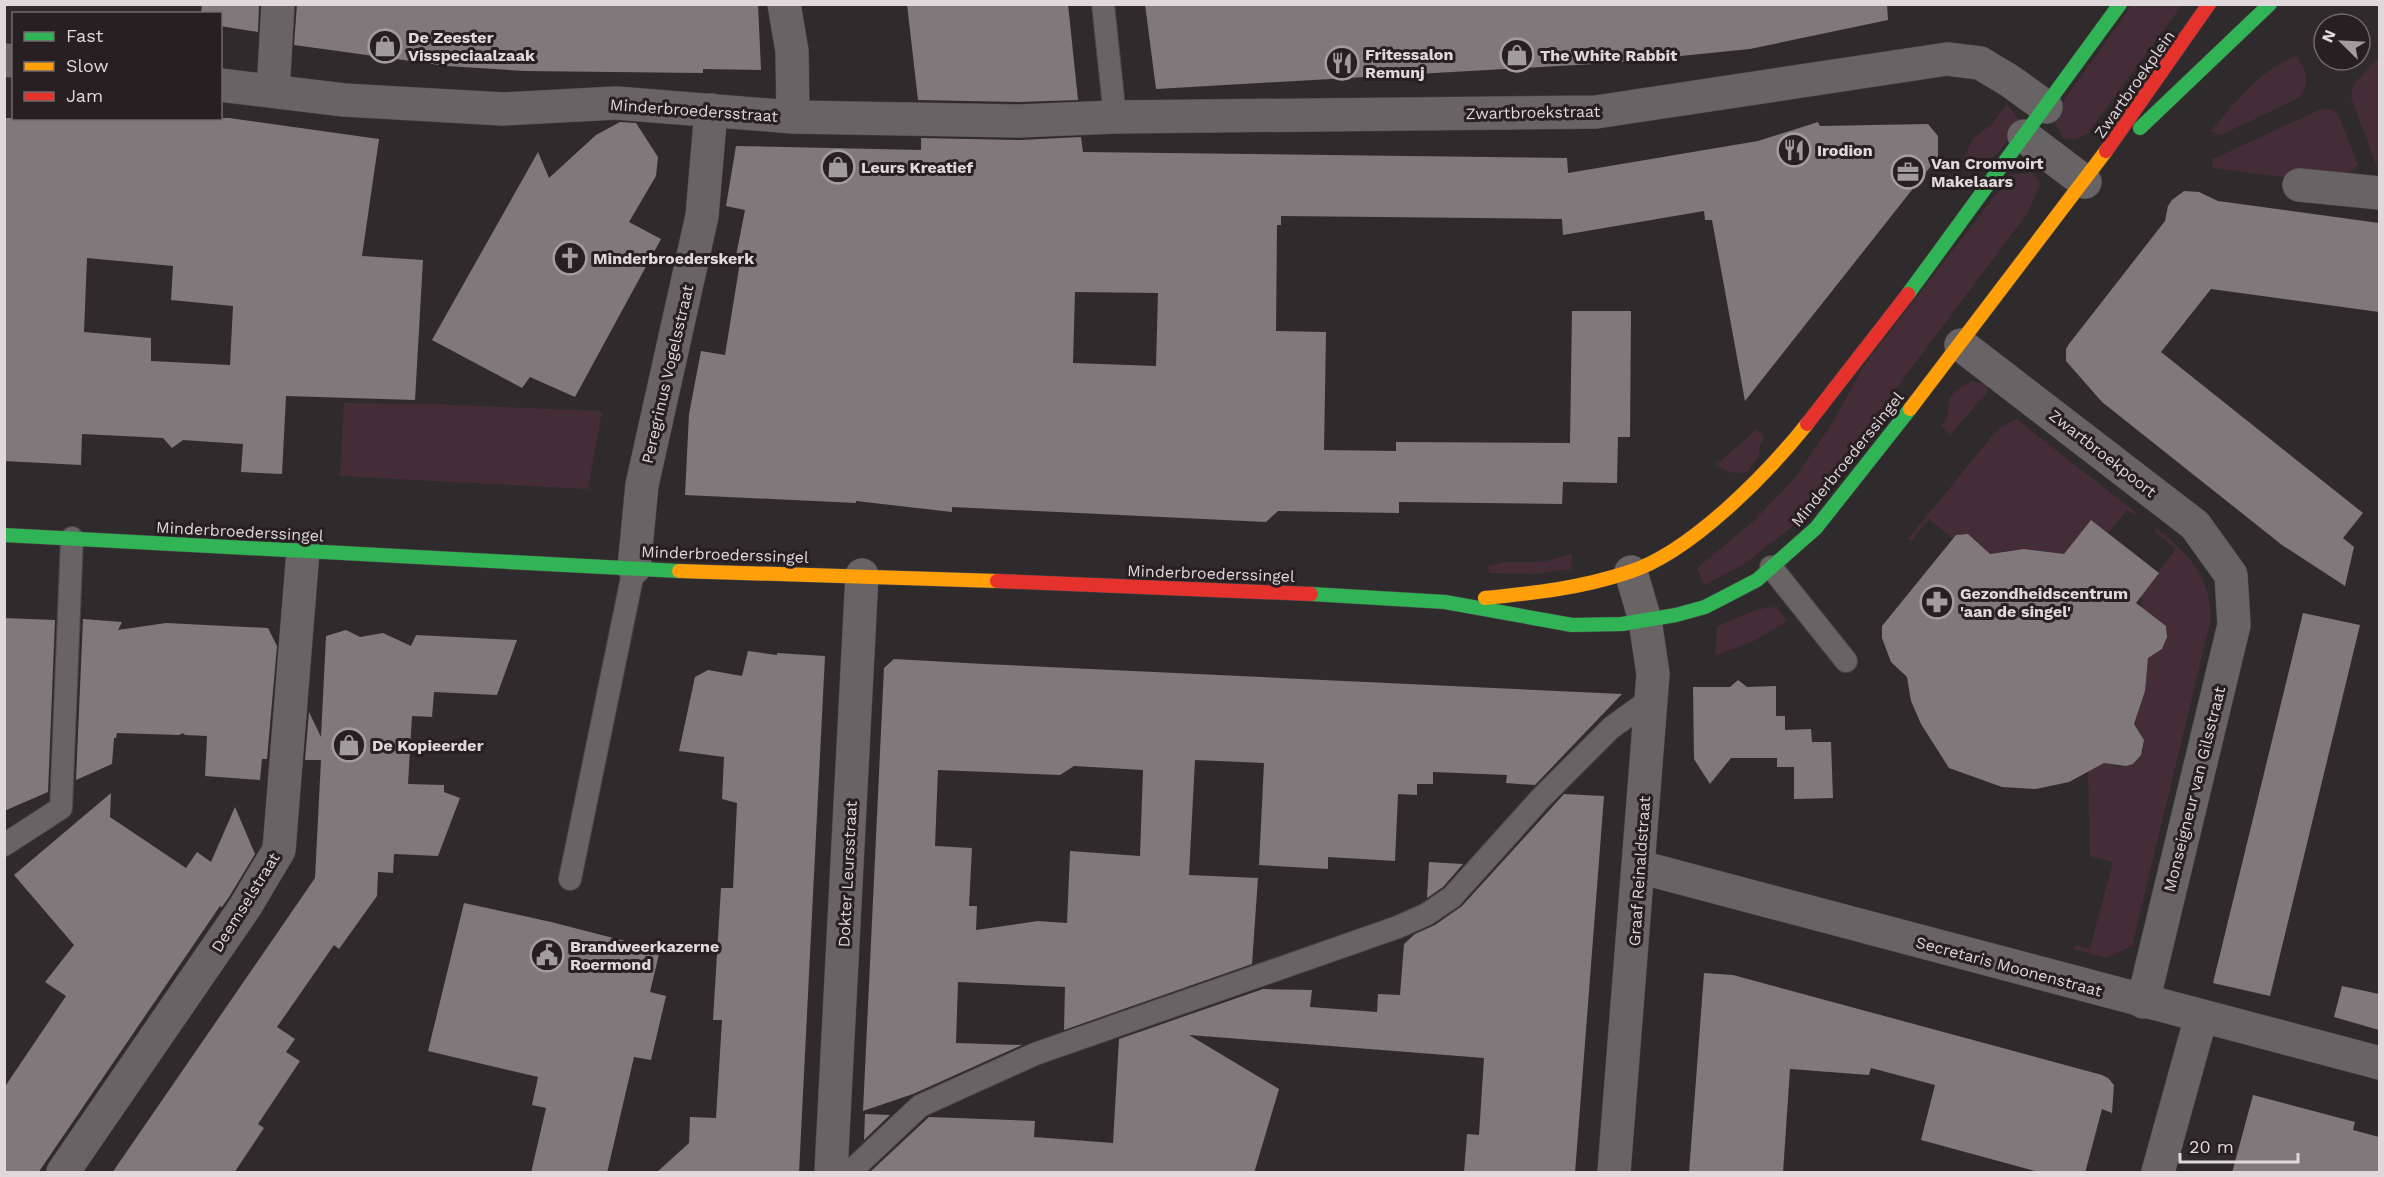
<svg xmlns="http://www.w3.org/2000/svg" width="2384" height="1177" viewBox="0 0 2384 1177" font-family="'Work Sans',sans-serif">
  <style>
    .green { fill: #452d37 }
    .building { fill: #81787c; fill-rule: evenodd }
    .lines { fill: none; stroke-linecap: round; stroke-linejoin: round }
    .lane-casing { stroke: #4b4749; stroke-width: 24 }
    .street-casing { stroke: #4b4749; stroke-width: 34 }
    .fast-casing { stroke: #4b4749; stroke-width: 15 }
    .slow-casing { stroke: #4b4749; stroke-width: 15 }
    .jam-casing { stroke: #4b4749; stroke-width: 15 }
    .lane { stroke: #686466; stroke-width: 22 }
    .street { stroke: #686466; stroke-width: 33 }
    .fast { stroke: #30b455; stroke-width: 14 }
    .slow { stroke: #ff9f0a; stroke-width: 14 }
    .jam { stroke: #e5322d; stroke-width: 14 }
    .labels { text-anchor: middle; stroke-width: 6; stroke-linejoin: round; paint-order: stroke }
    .poi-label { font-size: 16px; font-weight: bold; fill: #dfd9db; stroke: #271f22; text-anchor: start }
    .street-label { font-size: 16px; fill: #dfd9db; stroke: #271f22 }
  </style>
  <rect width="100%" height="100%" fill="#2f2b2d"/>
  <g class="green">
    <polygon points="2132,5 2182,5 2088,133 2075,140 2063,138 2052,117"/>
    <path d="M 2296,56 C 2306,71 2311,81 2299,98 L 2221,135 L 2211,131 C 2236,102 2259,70 2296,56 Z"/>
    <polygon points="2379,57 2379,173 2351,97 2353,85"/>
    <polygon points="2007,104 2021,122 1996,155 1970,171 1960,165 1973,139 1993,123"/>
    <polygon points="2321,109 2332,110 2339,116 2358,165 2346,176 2302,169 2300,179 2212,168 2213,159"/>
    <polygon points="2030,172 2037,177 2040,185 2027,214 1792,527 1743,565 1704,585 1697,568 1754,521 1795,478 1835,419 1864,365 2011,175"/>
    <path d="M 1972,381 L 1987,385 L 1987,392 L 1951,434 L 1942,426 C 1957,404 1936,399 1972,381 Z"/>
    <polygon points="344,403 432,404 602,411 588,489 340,476"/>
    <path d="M 2016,419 L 2138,514 L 2135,515 L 2127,510 L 2108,533 L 2091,520 L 2063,555 C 2036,548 2010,547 1984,557 L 1975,539 L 1964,534 L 1952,538 L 1929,519 L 1911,541 L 1908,539 L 1998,429 Z"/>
    <path d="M 1757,429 L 1765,438 L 1760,444 L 1759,456 L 1747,472 C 1733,474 1727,473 1717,464 Z"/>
    <path d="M 2156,528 C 2189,555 2209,573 2211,619 L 2132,946 L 2106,958 L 2073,949 L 2076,945 L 2090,949 L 2113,862 L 2090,856 L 2088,772 L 2105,761 C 2120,771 2136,766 2143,750 L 2142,735 L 2134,725 L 2145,691 L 2146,654 L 2162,649 L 2167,637 L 2162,624 L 2140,606 L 2143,601 L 2140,597 L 2176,549 L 2154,531 Z"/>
    <polygon points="1572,554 1571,569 1535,574 1489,573 1488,566 1505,562 1542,562"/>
    <polygon points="1770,607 1778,609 1787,621 1756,640 1715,656 1717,626 1756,610"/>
  </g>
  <g class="building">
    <polygon points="202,4 259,4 258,32 220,26 220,14 201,14"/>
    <polygon points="297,4 758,4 761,70 703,69 703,73 525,71 447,66 294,45"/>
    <polygon points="907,4 1068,4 1078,100 1019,102 918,100"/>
    <polygon points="1145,4 1887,4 1888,20 1750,49 1611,63 1156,89"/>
    <path d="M 4,118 L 229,118 L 379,139 L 362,256 L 423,260 L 415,400 L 286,396 L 282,474 L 241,472 L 243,444 L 183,440 L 172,448 L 163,438 L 82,434 L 81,465 L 4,461 ZM 87,258 L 173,266 L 171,300 L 233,306 L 230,365 L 151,361 L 151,338 L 84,332 Z"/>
    <polygon points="620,122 636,123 658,157 656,176 629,222 661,239 575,397 530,377 522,388 432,340 538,152 549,178 596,135"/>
    <path d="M 1818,122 L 1820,126 L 1928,124 L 1938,136 L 1938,157 L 1745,401 L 1712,220 L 1705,220 L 1704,211 L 1563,235 L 1562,219 L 1281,216 L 1281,225 L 1277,225 L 1276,331 L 1326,332 L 1324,450 L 1396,451 L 1396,442 L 1570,443 L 1572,311 L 1631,311 L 1630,437 L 1618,437 L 1617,483 L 1563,482 L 1562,504 L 1399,502 L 1399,513 L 1278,511 L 1266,522 L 952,507 L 952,512 L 856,501 L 856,503 L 685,495 L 689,414 L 701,351 L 725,355 L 740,262 L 735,261 L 745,210 L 726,206 L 736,146 L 921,150 L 921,138 L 1020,140 L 1081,137 L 1083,152 L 1567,158 L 1568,173 L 1758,141 ZM 1075,292 L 1158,293 L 1156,366 L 1073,363 Z"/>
    <polygon points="2184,191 2199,192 2218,201 2379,223 2379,312 2211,289 2161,352 2363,513 2343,538 2354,547 2345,586 2282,545 2102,402 2066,361 2066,349 2069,344 2165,221 2168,206 2172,200"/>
    <polygon points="2091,520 2159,573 2136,603 2166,626 2167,637 2162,649 2148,658 2145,691 2134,724 2144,740 2141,755 2133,764 2126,766 2104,763 2069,782 2036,789 2002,787 1949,768 1921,724 1911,701 1907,677 1891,662 1882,638 1882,626 1956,535 1968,534 1990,554 2024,549 2064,554"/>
    <polygon points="2303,613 2360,625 2270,996 2213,983"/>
    <polygon points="4,618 55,620 48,792 4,811"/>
    <polygon points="83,619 122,622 118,630 166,623 268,628 277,646 267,759 262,759 260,780 205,776 207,736 185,735 183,733 179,735 117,733 116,738 114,738 112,764 76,780"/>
    <polygon points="346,630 360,637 383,633 411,646 416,635 517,640 497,695 434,692 432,717 412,716 408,784 444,785 444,792 460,798 438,856 394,854 393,873 378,872 377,896 339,949 334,945 277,1027 295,1039 286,1052 300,1061 258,1124 264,1128 234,1173 112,1173 315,878 321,760 305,760 309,712 321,737 326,636"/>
    <polygon points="748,651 777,655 777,653 825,656 799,1173 656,1173 689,1143 690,1117 716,1118 722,1020 713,1020 721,888 733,888 737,803 722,799 724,757 679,751 695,677 708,670 742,676"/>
    <path d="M 894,659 L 984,664 L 1622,694 L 1535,785 L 1506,783 L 1507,775 L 1433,772 L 1433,784 L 1417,784 L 1417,795 L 1398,794 L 1395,861 L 1328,857 L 1328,869 L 1259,865 L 1264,763 L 1195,760 L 1189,875 L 1258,878 L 1252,964 L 1064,1030 L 1065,987 L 958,982 L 956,1043 L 1022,1045 L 913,1094 L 863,1111 L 884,668 ZM 1074,766 L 1143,770 L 1140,856 L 1070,851 L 1067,923 L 1038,921 L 976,930 L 977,906 L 969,906 L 972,848 L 935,846 L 938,770 L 1060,775 Z"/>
    <polygon points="1738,680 1747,687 1776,686 1776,716 1785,716 1785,730 1811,729 1812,742 1831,742 1833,798 1794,799 1794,767 1777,767 1777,758 1731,758 1710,784 1694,759 1693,687 1730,687"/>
    <polygon points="111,793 110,817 186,868 197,852 211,862 235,807 255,854 229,897 222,907 220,906 38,1173 4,1173 4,1088 66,996 45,982 74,945 14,875"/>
    <polygon points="1564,794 1604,796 1575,1173 1464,1173 1467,1134 1479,1135 1484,1058 1189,1035 1279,1089 1254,1173 869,1173 929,1117 1035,1121 1034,1137 1113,1143 1119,1039 1263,989 1312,990 1310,1007 1377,1012 1378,994 1400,995 1404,944 1415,934 1435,925 1462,906"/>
    <polygon points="1429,862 1463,864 1443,887 1427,898"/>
    <polygon points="464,903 551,922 660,950 650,992 666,996 651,1060 634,1057 607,1173 531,1173 546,1108 532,1105 538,1077 428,1051"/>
    <polygon points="1704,973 1733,975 2102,1075 2108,1078 2114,1085 2112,1113 2102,1109 2085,1173 2042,1173 1921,1140 1935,1085 1871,1068 1869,1075 1790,1069 1783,1173 1689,1173"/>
    <polygon points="2342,986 2379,994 2379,1030 2334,1017"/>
    <polygon points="2253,1095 2355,1122 2353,1130 2379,1137 2379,1173 2232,1173"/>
    <polygon points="865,1114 890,1115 864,1140"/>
  </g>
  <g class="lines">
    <g class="lane-casing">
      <g id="lane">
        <polyline points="1103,4 1115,117"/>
        <polyline points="1771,567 1846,661"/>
        <polyline points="4,845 61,808 72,538"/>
        <polyline points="570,879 634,568"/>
        <polyline points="850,1172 920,1106 1035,1054 1398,927 1427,914 1452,897 1541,798 1611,728 1652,698"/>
      </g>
    </g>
    <g class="street-casing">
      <g id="street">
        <polyline points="784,4 792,51 793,117"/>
        <polyline points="4,60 14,61"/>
        <polyline points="220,85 344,100 503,109 616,103 793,117 1019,121 1115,117 1596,112 1947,59 1980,63 2010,81 2046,107"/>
        <polyline points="273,91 278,4"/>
        <polyline points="2024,136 2085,182"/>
        <polyline points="2299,185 2380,193"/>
        <polyline points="1961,345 2195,525 2231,575 2234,625 2143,1002"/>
        <polyline points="634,568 642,485 702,216 711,110"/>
        <polyline points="1640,867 2380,1063"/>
        <polyline points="63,1172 245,907 279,850 303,551"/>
        <polyline points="831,1172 862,575"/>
        <polyline points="1614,1172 1653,674 1645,620 1631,572"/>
        <polyline points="2158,1172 2201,1017"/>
      </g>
    </g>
    <g class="fast-casing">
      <g id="fast">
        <polyline points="2140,128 2270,4"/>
        <polyline points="1908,294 2120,4"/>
        <polyline points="4,535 679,571"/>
        <polyline points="1311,594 1445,602 1572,625 1622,624 1676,615 1705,607 1757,580 1816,528 1910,409"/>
      </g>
    </g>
    <g class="slow-casing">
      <g id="slow">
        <polyline points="1910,409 2106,151"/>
        <polyline points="679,571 997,581"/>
        <path d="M 1485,598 C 1535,593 1581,588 1629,572 C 1690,553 1767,474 1807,424"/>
      </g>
    </g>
    <g class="jam-casing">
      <g id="jam">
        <polyline points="2106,151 2209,4"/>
        <polyline points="1807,424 1908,294"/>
        <polyline points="997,581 1311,594"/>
      </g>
    </g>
    <use href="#lane" class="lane"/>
    <use href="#street" class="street"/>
    <use href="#fast" class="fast"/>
    <use href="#slow" class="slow"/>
    <use href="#jam" class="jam"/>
  </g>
  <defs>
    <g id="shop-ring" transform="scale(1.725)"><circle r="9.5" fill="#271f22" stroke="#a19c9e" stroke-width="1.5"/><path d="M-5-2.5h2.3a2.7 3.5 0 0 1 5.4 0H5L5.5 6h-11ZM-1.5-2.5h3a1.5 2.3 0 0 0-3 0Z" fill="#a19c9e"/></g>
    <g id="restaurant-ring" transform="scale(1.725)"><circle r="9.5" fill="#271f22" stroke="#a19c9e" stroke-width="1.5"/><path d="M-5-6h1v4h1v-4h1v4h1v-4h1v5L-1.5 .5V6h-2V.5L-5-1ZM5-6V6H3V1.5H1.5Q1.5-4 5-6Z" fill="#a19c9e"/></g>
    <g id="office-ring" transform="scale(1.725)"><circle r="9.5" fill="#271f22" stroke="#a19c9e" stroke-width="1.5"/><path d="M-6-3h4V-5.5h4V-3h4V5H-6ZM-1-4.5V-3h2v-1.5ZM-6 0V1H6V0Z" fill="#a19c9e"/></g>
    <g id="church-ring" transform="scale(1.725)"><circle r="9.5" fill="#271f22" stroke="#a19c9e" stroke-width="1.5"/><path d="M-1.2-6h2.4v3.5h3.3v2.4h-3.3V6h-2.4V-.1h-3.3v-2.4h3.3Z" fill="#a19c9e"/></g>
    <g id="pharmacy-ring" transform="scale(1.725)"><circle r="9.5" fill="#271f22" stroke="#a19c9e" stroke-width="1.5"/><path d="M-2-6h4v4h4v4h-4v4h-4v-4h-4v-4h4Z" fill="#a19c9e"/></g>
    <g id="civic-ring" transform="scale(1.725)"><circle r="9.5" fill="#271f22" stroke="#a19c9e" stroke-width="1.5"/><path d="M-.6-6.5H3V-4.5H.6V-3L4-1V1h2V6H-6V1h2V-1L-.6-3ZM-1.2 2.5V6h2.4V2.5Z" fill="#a19c9e"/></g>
  </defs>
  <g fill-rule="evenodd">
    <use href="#shop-ring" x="385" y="46"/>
    <use href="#shop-ring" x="1517" y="55"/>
    <use href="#restaurant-ring" x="1342" y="63"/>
    <use href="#restaurant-ring" x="1794" y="150"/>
    <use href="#shop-ring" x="838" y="167"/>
    <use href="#office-ring" x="1908" y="172"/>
    <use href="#church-ring" x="570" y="258"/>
    <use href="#pharmacy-ring" x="1937" y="602"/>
    <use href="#shop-ring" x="349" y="745"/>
    <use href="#civic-ring" x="547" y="955"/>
  </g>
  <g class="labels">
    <g class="poi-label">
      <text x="408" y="43">De Zeester<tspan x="408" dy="18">Visspeciaalzaak</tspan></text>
      <text x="1365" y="60">Fritessalon<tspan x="1365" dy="18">Remunj</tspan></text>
      <text x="1540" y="61">The White Rabbit</text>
      <text x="1817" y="156">Irodion</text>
      <text x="1931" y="169">Van Cromvoirt<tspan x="1931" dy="18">Makelaars</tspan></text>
      <text x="861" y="173">Leurs Kreatief</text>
      <text x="593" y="264">Minderbroederskerk</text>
      <text x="1960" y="599">Gezondheidscentrum<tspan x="1960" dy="18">'aan de singel'</tspan></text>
      <text x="372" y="751">De Kopieerder</text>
      <text x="570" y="952">Brandweerkazerne<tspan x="570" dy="18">Roermond</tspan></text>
    </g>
    <g class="street-label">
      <text transform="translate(2134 84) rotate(-55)" y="6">Zwartbroekplein</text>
      <text transform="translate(694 110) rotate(4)" y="6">Minderbroedersstraat</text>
      <text transform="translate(1533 112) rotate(-1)" y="6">Zwartbroekstraat</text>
      <text transform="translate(667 374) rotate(-77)" y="6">Peregrinus Vogelsstraat</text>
      <text transform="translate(2103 453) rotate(38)" y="6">Zwartbroekpoort</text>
      <text transform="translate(1847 459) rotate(-51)" y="6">Minderbroederssingel</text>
      <text transform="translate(240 531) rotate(3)" y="6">Minderbroederssingel</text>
      <text transform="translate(725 554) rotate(2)" y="6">Minderbroederssingel</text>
      <text transform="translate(1211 573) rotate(2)" y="6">Minderbroederssingel</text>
      <text transform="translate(2194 789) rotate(-76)" y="6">Monseigneur van Gilsstraat</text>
      <text transform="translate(1639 871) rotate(-86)" y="6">Graaf Reinaldstraat</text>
      <text transform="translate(847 874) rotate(-87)" y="6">Dokter Leursstraat</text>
      <text transform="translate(245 902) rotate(-58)" y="6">Deemselstraat</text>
      <text transform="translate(2009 966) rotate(15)" y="6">Secretaris Moonenstraat</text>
    </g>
  </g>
  <rect width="2384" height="1177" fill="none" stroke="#dfd9db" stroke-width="12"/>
  <rect x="12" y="12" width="210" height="108" fill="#271f22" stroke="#71696c" stroke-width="1.5"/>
  <rect x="24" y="32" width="30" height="9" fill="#30b455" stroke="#71696c" stroke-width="1.5"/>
  <text x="66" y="42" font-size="18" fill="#dfd9db">Fast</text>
  <rect x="24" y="62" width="30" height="9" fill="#ff9f0a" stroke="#71696c" stroke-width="1.5"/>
  <text x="66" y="72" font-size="18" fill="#dfd9db">Slow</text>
  <rect x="24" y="92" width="30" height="9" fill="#e5322d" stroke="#71696c" stroke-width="1.5"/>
  <text x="66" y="102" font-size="18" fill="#dfd9db">Jam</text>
  <g transform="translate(2342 42) rotate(294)"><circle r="28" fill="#271f22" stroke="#71696c" stroke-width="1.5"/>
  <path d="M0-4.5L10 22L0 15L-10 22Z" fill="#a19c9e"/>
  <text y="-9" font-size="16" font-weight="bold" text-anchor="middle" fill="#dfd9db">N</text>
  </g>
  <path d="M2180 1153v9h118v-9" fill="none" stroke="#dfd9db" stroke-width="3"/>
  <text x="2189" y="1153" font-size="18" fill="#dfd9db" stroke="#271f22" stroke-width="4.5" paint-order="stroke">20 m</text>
</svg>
